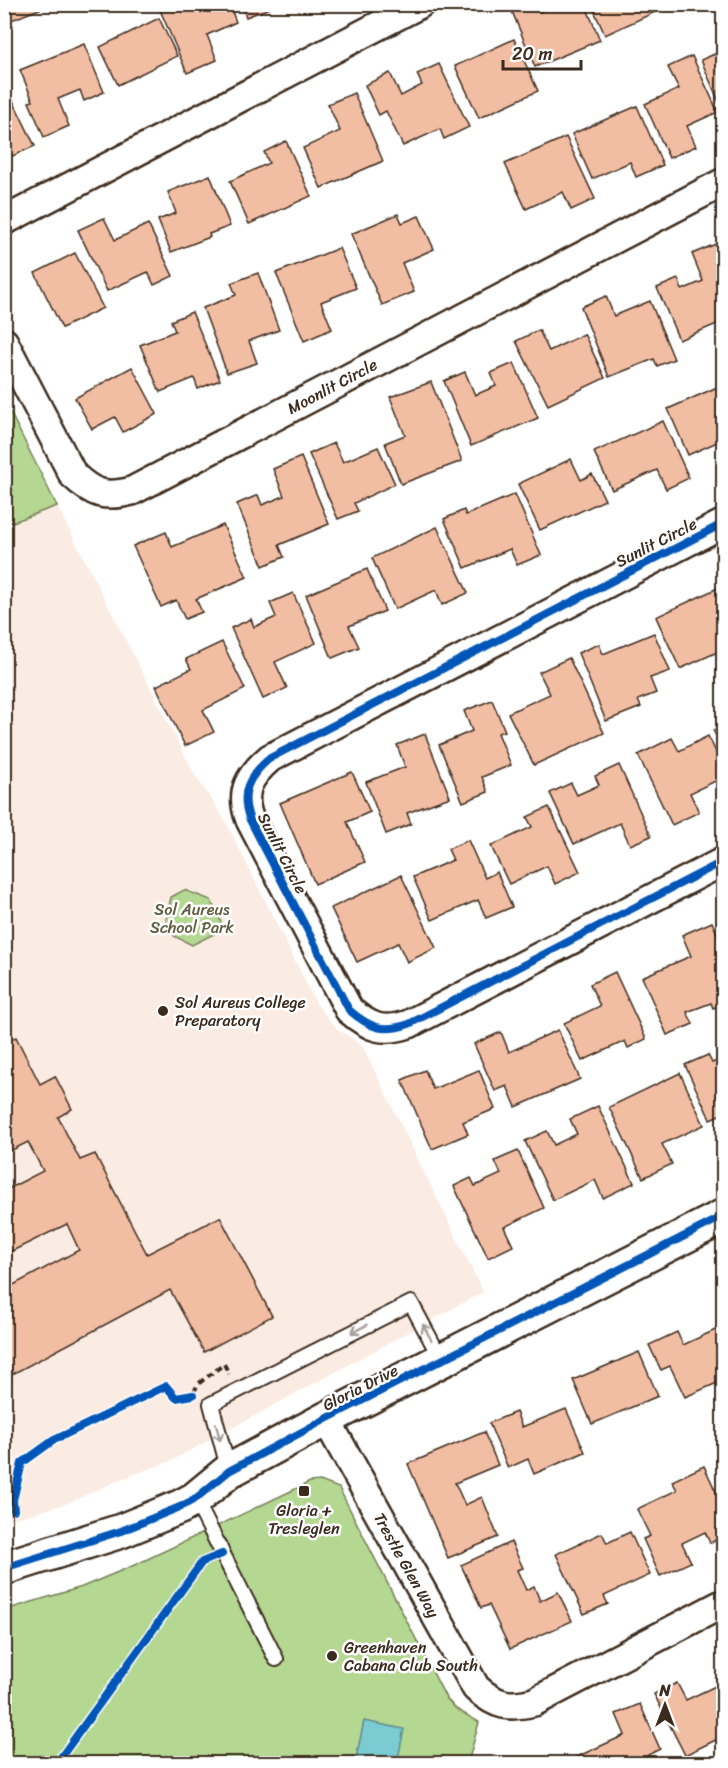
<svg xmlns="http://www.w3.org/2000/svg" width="728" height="1768" viewBox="0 0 728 1768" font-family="Sriracha,sans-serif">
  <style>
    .built { fill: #fbece3 }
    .green { fill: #b4d792; stroke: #788058; stroke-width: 1.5 }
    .water { fill: #7acbd2; stroke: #618b8a; stroke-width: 1.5 }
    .building { fill: #f2bea3; stroke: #3b2a1e; stroke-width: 1.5 }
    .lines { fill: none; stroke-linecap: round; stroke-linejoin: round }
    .service-casing { stroke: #3b2a1e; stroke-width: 18 }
    .minor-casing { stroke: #3b2a1e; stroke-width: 32 }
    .tertiary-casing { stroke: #3b2a1e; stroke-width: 38 }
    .path { stroke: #3b2a1e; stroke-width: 4; stroke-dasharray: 6 4.5; stroke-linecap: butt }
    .service { stroke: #fff; stroke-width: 14 }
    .minor { stroke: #fff; stroke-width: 27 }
    .tertiary { stroke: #fff; stroke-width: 33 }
    .cycleway-casing { stroke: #fff; stroke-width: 11 }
    .cycleway { stroke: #0057b8; stroke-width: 8 }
    .oneway { stroke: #a79f9a }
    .poi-dot { fill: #3b2a1e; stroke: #fff; stroke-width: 2 }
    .labels { text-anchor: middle; stroke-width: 5; stroke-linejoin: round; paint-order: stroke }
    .street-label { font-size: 16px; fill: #3b2a1e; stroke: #fff }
    .park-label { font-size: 16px; fill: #5f5e41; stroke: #fff }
    .poi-label { font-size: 16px; fill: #3b2a1e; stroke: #fff; text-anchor: start }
  </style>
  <rect width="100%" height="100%" fill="#fff"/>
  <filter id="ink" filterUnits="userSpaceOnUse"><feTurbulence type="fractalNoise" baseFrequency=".0167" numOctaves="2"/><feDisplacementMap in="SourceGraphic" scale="12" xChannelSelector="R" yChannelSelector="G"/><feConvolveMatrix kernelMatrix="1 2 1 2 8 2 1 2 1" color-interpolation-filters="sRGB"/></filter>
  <g filter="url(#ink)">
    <polygon class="built" points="57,506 195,775 225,820 317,1005 338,1030 352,1038 363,1047 483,1292 171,1461 119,1480 66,1504 5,1521 5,525"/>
    <g class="green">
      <polygon points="5,402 57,506 5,525 4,525"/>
      <polygon points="184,890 211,900 224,929 192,945 174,936 166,920 171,897"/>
      <polygon points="320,1481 339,1488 446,1698 456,1709 479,1722 468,1763 5,1764 5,1610 82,1587 137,1564 310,1482"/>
    </g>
    <polygon class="water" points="364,1721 404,1729 397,1763 355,1763"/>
    <g class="building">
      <polygon points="4,4 52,4 4,23"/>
      <polygon points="174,4 229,4 236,22 207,35 217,60 187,73 160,10"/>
      <polygon points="241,4 268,4 270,8 246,17"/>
      <polygon points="509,4 537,4 540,12 557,4 585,4 600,40 535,67"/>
      <polygon points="591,4 662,4 664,8 605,35"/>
      <polygon points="159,18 177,56 118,85 100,47"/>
      <polygon points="514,39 538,91 479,118 455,66"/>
      <polygon points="84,44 104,92 84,101 80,90 58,99 69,126 44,137 29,102 33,101 20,70"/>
      <polygon points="724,50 724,108 722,109 701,60"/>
      <polygon points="692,56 718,112 687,126 696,146 669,158 645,104 679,89 668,67"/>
      <polygon points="439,64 469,127 444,139 440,129 403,146 386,111 379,115 365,85 390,73 401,96 422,85 417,74"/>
      <polygon points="4,82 35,146 8,158 4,150"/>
      <polygon points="354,93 383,161 321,188 303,148 340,131 328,104"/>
      <polygon points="637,106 663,165 636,177 630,162 592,179 572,134"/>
      <polygon points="566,137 595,199 571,210 563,192 526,209 505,164"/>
      <polygon points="286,141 311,196 249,224 230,181 269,163 264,152"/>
      <polygon points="210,175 230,226 209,234 210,237 171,252 158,220 176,213 168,192"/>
      <polygon points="398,214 402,223 419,216 434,249 402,263 414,292 382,305 351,234"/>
      <polygon points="104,218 115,240 148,224 173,276 154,285 148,272 107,291 78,230"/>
      <polygon points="718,243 724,256 724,321 679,340 657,288 678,279 682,290 703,281 692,254"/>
      <polygon points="339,248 356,288 321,302 332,329 304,341 276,273"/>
      <polygon points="75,253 103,308 62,328 35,273"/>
      <polygon points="258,273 279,330 249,341 257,363 227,373 203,308 236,295 231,283"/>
      <polygon points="606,296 614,316 650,301 674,359 657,366 654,359 609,377 581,307"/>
      <polygon points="192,312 220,380 198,389 194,378 160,392 140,345 175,331 171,321"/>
      <polygon points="539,330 549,351 584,334 605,378 548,405 516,341"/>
      <polygon points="514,363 538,418 471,446 444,381 465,372 475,395 496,386 491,373"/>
      <polygon points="132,367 157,414 123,432 115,417 92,429 75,398"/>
      <polygon points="431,382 462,461 401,484 385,443 405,435 390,397"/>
      <polygon points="724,384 724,439 688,455 668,409"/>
      <polygon points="663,421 689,478 666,489 657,470 612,490 594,452"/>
      <polygon points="334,443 343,462 378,447 395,484 354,503 358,511 338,519 309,454"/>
      <polygon points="301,457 329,524 279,545 284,557 263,566 237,504 258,495 262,505 284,496 273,469"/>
      <polygon points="571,459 581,480 592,474 605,500 540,530 518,484"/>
      <polygon points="515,494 541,555 517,565 510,549 465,568 444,519 464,510 466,515"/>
      <polygon points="223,525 247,577 196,599 202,612 185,619 176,600 161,607 133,546 166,532 172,547"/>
      <polygon points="437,527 468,593 442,605 436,590 395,609 372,558"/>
      <polygon points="367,569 385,611 349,626 359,647 332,658 306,595"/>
      <polygon points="724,585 724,649 680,669 656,617"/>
      <polygon points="293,593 316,643 275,662 287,688 263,699 231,628 251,619 254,627 276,617 270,603"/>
      <polygon points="654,633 670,671 650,678 656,693 638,700 641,707 606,721 578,653 599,644 603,654"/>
      <polygon points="222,642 245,689 203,710 214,732 185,746 156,686 191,669 186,659"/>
      <polygon points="569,658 604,733 534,765 508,713 550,694 539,672"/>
      <polygon points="492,700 505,731 498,733 511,765 482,777 488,792 463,802 439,745 472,731 464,711"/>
      <polygon points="724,725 724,751 713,730"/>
      <polygon points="425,734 450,797 407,813 411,824 386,834 366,782 405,767 397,745"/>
      <polygon points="708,736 724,768 724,777 690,793 699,812 672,825 638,755 672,738 679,751"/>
      <polygon points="619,765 651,836 630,845 620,823 574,844 550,793 571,783 577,795 599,785 595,776"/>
      <polygon points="352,772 370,812 347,822 365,862 315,884 280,803"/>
      <polygon points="549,807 580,872 555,884 547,866 509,884 491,846 532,827 527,817"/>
      <polygon points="468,840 485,878 497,872 512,907 486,918 478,900 432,920 413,877 453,860 448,849"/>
      <polygon points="401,875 436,948 407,962 398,943 357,962 331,908"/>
      <polygon points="712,922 724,949 724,971 720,973 724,981 724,1004 713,1008 711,1003 687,1012 693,1024 667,1035 642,977 691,956 682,935"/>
      <polygon points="615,972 646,1039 628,1048 625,1041 582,1061 564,1023 600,1006 590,984"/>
      <polygon points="558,1030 580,1079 516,1107 507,1086 495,1091 474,1044 501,1032 509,1052"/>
      <polygon points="16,1037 40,1084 55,1076 72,1109 58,1117 80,1160 95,1154 147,1254 220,1217 272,1316 204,1352 170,1290 7,1377 4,1371 4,1290 79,1250 67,1224 4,1255 4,1191 43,1171 28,1142 4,1154 4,1043"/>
      <polygon points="708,1055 712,1063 724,1058 724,1113 710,1119 685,1065"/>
      <polygon points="425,1070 433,1089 479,1070 495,1109 463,1122 468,1134 432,1149 402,1080"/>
      <polygon points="680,1073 704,1125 662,1144 672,1164 643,1178 609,1107"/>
      <polygon points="598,1106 634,1183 603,1198 595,1180 553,1200 525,1141 547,1131 554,1145 577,1134 570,1119"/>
      <polygon points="518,1151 544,1208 504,1227 513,1246 488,1258 454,1186 471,1178 475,1186 501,1174 495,1161"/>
      <polygon points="724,1326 724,1380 685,1397 670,1366 661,1370 649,1345 677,1332 683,1345"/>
      <polygon points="639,1352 658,1396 592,1424 573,1380"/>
      <polygon points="566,1409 585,1452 534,1474 528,1459 508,1468 489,1423 516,1412 522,1427"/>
      <polygon points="484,1432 498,1465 455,1483 465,1505 482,1497 498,1537 448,1558 408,1464"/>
      <polygon points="704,1466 724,1509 724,1536 710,1543 705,1532 682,1543 691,1562 660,1576 643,1539 650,1536 637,1509 677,1490 672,1481"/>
      <polygon points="630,1532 650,1575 604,1596 608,1604 584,1614 556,1554 602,1533 607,1543"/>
      <polygon points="511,1542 523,1568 517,1570 526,1590 534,1586 540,1601 558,1592 572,1621 510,1649 489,1605 481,1608 461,1565"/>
      <polygon points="724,1682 724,1736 685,1755 654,1694 677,1683 686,1700"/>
      <polygon points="640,1704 660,1749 648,1755 652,1764 571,1764 570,1760 625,1735 616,1714"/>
      <polygon points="476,1758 529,1764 476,1764"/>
    </g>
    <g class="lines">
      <g class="service-casing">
        <g id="service">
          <polyline points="229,1471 211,1404 411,1303 442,1361"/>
          <polyline points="195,1499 276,1659"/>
        </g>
      </g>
      <g class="minor-casing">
        <g id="minor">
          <polyline points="4,221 420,4"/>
          <path d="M 4,342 L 73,475 C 93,494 105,498 132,491 L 724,182"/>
          <path d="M 724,523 L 270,758 C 249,776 239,792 250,820 L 349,1010 C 370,1028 383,1033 409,1024 L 724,861"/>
          <path d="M 326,1419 L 476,1688 C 497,1706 508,1708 534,1702 L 724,1603"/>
        </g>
      </g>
      <g class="tertiary-casing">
        <polyline id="tertiary" points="4,1568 121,1531 180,1507 195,1499 229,1471 326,1419 724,1216"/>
      </g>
      <g class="path">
        <polyline points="194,1392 198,1384 224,1364 229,1374"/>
        <polyline points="4,1502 14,1510"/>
      </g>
      <use href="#service" class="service"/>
      <use href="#minor" class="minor"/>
      <use href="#tertiary" class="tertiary"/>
      <g class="cycleway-casing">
        <g id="cycleway">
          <path d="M 724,523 L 270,758 C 249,776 239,792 250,820 L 349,1010 C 370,1028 383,1033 409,1024 L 724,861"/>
          <polyline points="14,1510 13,1500 22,1463 54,1440 166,1386 176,1398 193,1395"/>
          <polyline points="4,1568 121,1531 180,1507 195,1499 229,1471 326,1419 724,1216"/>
          <polyline points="56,1764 202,1562 222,1554"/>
        </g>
      </g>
      <use href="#cycleway" class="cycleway"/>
    </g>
    <defs><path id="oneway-shaft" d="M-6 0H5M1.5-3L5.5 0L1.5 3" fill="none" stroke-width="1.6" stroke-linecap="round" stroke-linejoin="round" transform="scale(1.5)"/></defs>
    <g class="oneway">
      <use href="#oneway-shaft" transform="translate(359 1329) rotate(153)"/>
      <use href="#oneway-shaft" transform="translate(427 1332) rotate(-118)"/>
      <use href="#oneway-shaft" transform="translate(218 1432) rotate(75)"/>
    </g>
  </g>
  <g class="poi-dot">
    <circle cx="163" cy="1011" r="6"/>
    <rect x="298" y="1485" width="12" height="12" rx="3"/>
    <circle cx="332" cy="1656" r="6"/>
  </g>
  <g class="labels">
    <g class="street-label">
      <text transform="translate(332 386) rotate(-28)" y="6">Moonlit Circle</text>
      <text transform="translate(656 542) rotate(-27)" y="6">Sunlit Circle</text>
      <text transform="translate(283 853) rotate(63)" y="6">Sunlit Circle</text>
      <text transform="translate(360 1387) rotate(-27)" y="6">Gloria Drive</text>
      <text transform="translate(407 1565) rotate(61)" y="6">Trestle Glen Way</text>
    </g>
    <g class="park-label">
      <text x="192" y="915">Sol Aureus<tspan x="192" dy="18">School Park</tspan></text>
    </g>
    <g class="poi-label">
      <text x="175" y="1008">Sol Aureus College<tspan x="175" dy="18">Preparatory</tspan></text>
      <text x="304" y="1516" text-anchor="middle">Gloria +<tspan x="304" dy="18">Tresleglen</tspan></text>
      <text x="344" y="1653">Greenhaven<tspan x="344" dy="18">Cabana Club South</tspan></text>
    </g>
  </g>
  <rect width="728" height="1768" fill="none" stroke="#fff" stroke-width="24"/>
  <rect x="12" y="12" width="704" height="1744" fill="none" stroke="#3b2a1e" stroke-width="2" filter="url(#ink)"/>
  <g transform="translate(665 1705)" stroke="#ffffff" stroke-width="4.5" paint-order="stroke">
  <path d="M0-4.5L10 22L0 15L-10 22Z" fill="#3b2a1e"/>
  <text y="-9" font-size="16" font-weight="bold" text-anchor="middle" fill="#3b2a1e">N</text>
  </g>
  <path d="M503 60v9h78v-9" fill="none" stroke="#3b2a1e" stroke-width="3"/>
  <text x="512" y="60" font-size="18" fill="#3b2a1e" stroke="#ffffff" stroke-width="4.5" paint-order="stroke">20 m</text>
</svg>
